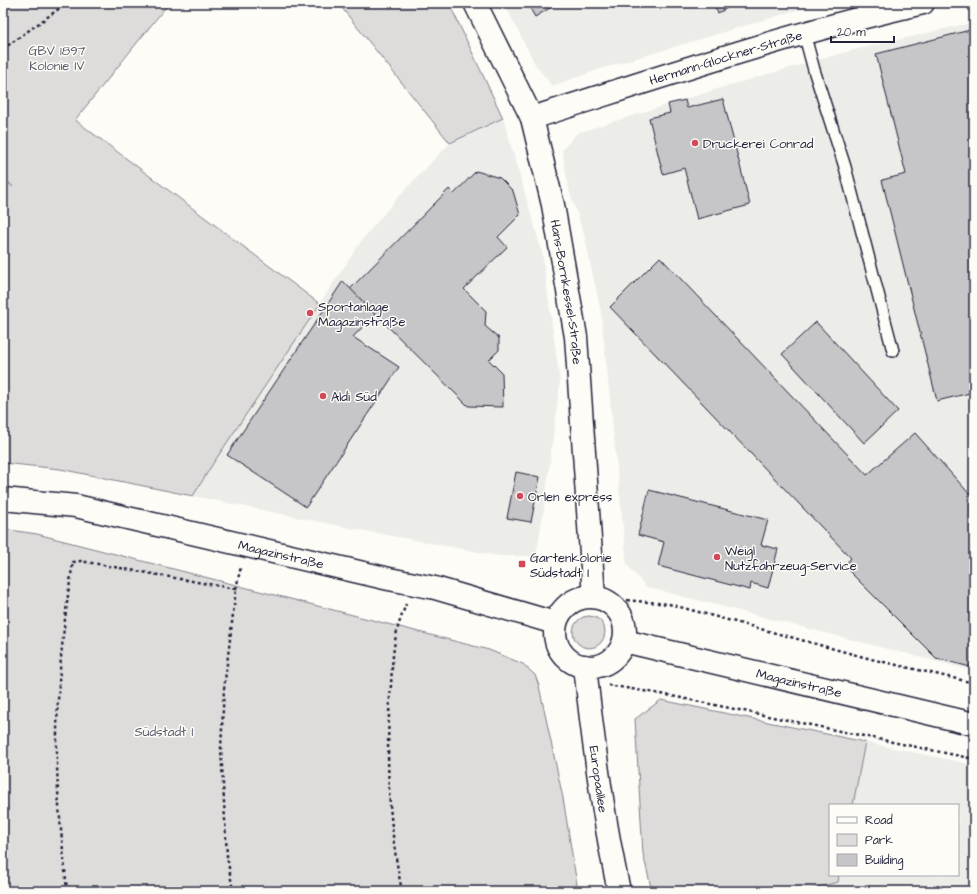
<svg xmlns="http://www.w3.org/2000/svg" width="977" height="894" viewBox="0 0 977 894" font-family="'Architects Daughter',sans-serif">
  <style>
    .built { fill: #ecece9 }
    .green { fill: #dddcdb; stroke: #807f8b }
    .building { fill: #c6c6c8; stroke: #22223b }
    .lines { fill: none; stroke-linecap: round; stroke-linejoin: round }
    .service-casing { stroke: #22223b; stroke-width: 14 }
    .minor-casing { stroke: #22223b; stroke-width: 25 }
    .tertiary-casing { stroke: #22223b; stroke-width: 25 }
    .path { stroke: #22223b; stroke-width: 2.5; stroke-dasharray: 3 3; stroke-linecap: butt }
    .service { stroke: #fdfcf7; stroke-width: 11 }
    .minor { stroke: #fdfcf7; stroke-width: 22 }
    .tertiary { stroke: #fdfcf7; stroke-width: 22 }
    .poi-dot { fill: #d1495b; stroke: #fdfcf7; stroke-width: 1.5 }
    .labels { text-anchor: middle; stroke-width: 3; stroke-linejoin: round; paint-order: stroke }
    .park-label { font-size: 13px; fill: #5a5a6b; stroke: #fdfcf7 }
    .street-label { font-size: 13px; fill: #22223b; stroke: #fdfcf7 }
    .poi-label { font-size: 13px; fill: #22223b; stroke: #fdfcf7; text-anchor: start }
  </style>
  <rect width="100%" height="100%" fill="#fdfcf7"/>
  <filter id="ink" filterUnits="userSpaceOnUse"><feTurbulence type="fractalNoise" baseFrequency=".025" numOctaves="2"/><feDisplacementMap in="SourceGraphic" scale="8" xChannelSelector="R" yChannelSelector="G"/><feConvolveMatrix kernelMatrix="1 2 1 2 8 2 1 2 1" color-interpolation-filters="sRGB"/></filter>
  <g filter="url(#ink)">
    <g class="built">
      <polygon points="504,3 821,3 600,69 552,86 535,64"/>
      <polygon points="974,22 974,671 646,587 627,565 601,312 584,234 569,190 562,150 577,133 730,85 850,51"/>
      <polygon points="503,118 542,252 560,382 544,509 536,556 499,556 345,527 193,496 212,465 364,237 400,195 450,143"/>
      <polygon points="865,742 974,765 974,891 804,891 838,882 839,875 958,875 958,805 853,805"/>
    </g>
    <g class="green">
      <polygon points="3,3 169,3 75,120 320,304 212,465 193,496 60,469 3,463 3,178 13,187 3,176"/>
      <polygon points="338,3 449,3 503,118 450,143"/>
      <polygon points="3,529 37,534 489,650 523,664 535,675 539,686 563,798 578,891 3,891"/>
      <circle cx="589" cy="632" r="16"/>
      <polygon points="661,700 865,742 853,805 830,805 830,875 839,875 838,882 804,891 652,891 643,854 635,719"/>
    </g>
    <g class="building">
      <polygon points="527,3 558,3 535,17"/>
      <polygon points="712,3 736,3 718,13"/>
      <polygon points="974,29 974,392 937,401 882,180 906,174 876,54"/>
      <polygon points="723,99 750,205 697,219 684,168 663,174 649,118 670,113 668,104 685,100 687,108"/>
      <polygon points="476,171 500,178 513,191 520,215 498,237 507,247 464,289 486,311 485,326 499,338 499,350 489,360 502,373 503,407 468,406 350,289 449,189 454,194"/>
      <polygon points="660,257 867,475 915,433 974,499 974,668 936,658 844,566 851,558 610,307"/>
      <polygon points="343,281 375,314 353,337 399,367 306,507 227,455"/>
      <polygon points="816,322 898,411 864,443 782,354"/>
      <polygon points="516,472 540,477 531,522 507,518"/>
      <polygon points="649,490 768,520 761,545 778,549 768,588 751,583 750,590 658,566 664,542 638,535"/>
    </g>
    <g class="lines">
      <g class="service-casing">
        <polyline id="service" points="804,33 814,70 845,167 893,351"/>
      </g>
      <g class="minor-casing">
        <g id="minor">
          <path id="s1" d="M 532,118 C 661,77 790,33 923,3"/>
          <path id="s2" d="M 3,499 L 76,506 L 389,579 L 435,588 L 555,623"/>
          <path id="s3" d="M 585,666 C 593,742 603,817 619,891"/>
        </g>
      </g>
      <g class="tertiary-casing">
        <g id="tertiary">
          <path id="s4" d="M 475,3 L 532,118 L 553,205 L 576,337 L 594,597"/>
          <circle cx="590" cy="632" r="35"/>
          <path id="s5" d="M 624,641 L 974,724"/>
        </g>
      </g>
      <g class="path">
        <polyline points="3,49 64,5 61,3"/>
        <polyline points="236,589 241,566"/>
        <polyline points="615,599 669,604 871,659 974,683"/>
        <polyline points="608,685 667,695 974,759"/>
        <path d="M 67,891 C 64,858 60,825 58,791 C 54,714 61,638 73,562 L 81,561 L 236,589 L 224,689 L 221,748 L 227,856 L 233,891"/>
        <path d="M 402,891 C 388,824 385,753 391,685 C 392,666 393,646 398,627 C 400,620 403,612 406,604"/>
      </g>
      <use href="#service" class="service"/>
      <use href="#minor" class="minor"/>
      <use href="#tertiary" class="tertiary"/>
    </g>
  </g>
  <g class="poi-dot">
    <circle cx="695" cy="143" r="4"/>
    <circle cx="310" cy="313" r="4"/>
    <circle cx="323" cy="396" r="4"/>
    <circle cx="520" cy="496" r="4"/>
    <circle cx="717" cy="557" r="4"/>
    <rect x="518" y="560" width="8" height="8" rx="2"/>
  </g>
  <g class="labels">
    <g class="park-label">
      <text x="57" y="55">GBV 1897<tspan x="57" dy="15">Kolonie IV</tspan></text>
      <text x="164" y="736">Südstadt I</text>
    </g>
    <g class="street-label">
      <text dy="5" stroke="none"><textPath href="#s1" startOffset="203">Hermann-Glockner-Straße</textPath></text>
      <text dy="5" stroke="none"><textPath href="#s4" startOffset="306">Hans-Bornkessel-Straße</textPath></text>
      <text dy="5" stroke="none"><textPath href="#s2" startOffset="284">Magazinstraße</textPath></text>
      <text dy="5" stroke="none"><textPath href="#s5" startOffset="180">Magazinstraße</textPath></text>
      <text dy="5" stroke="none"><textPath href="#s3" startOffset="114">Europaallee</textPath></text>
    </g>
    <g class="poi-label">
      <text x="703" y="148">Druckerei Conrad</text>
      <text x="318" y="311">Sportanlage<tspan x="318" dy="15">Magazinstraße</tspan></text>
      <text x="331" y="401">Aldi Süd</text>
      <text x="528" y="501">Orlen express</text>
      <text x="725" y="555">Weigl<tspan x="725" dy="15">Nutzfahrzeug-Service</tspan></text>
      <text x="530" y="562">Gartenkolonie<tspan x="530" dy="15">Südstadt I</tspan></text>
    </g>
  </g>
  <rect width="977" height="894" fill="none" stroke="#fdfcf7" stroke-width="16"/>
  <rect x="8" y="8" width="961" height="878" fill="none" stroke="#22223b" stroke-width="1.5" filter="url(#ink)"/>
  <rect x="829" y="804" width="130" height="72" fill="#fdfcf7" stroke="#a5a5ac"/>
  <rect x="837" y="817" width="20" height="6" fill="#fdfcf7" stroke="#a5a5ac"/>
  <text x="865" y="824" font-size="12" fill="#22223b">Road</text>
  <rect x="837" y="834" width="20" height="12" fill="#dddcdb" stroke="#a5a5ac"/>
  <text x="865" y="844" font-size="12" fill="#22223b">Park</text>
  <rect x="837" y="854" width="20" height="12" fill="#c6c6c8" stroke="#a5a5ac"/>
  <text x="865" y="864" font-size="12" fill="#22223b">Building</text>
  <path d="M831 36v6h63v-6" fill="none" stroke="#22223b" stroke-width="2"/>
  <text x="837" y="36" font-size="12" fill="#22223b" stroke="#fdfcf7" stroke-width="3" paint-order="stroke">20 m</text>
</svg>
